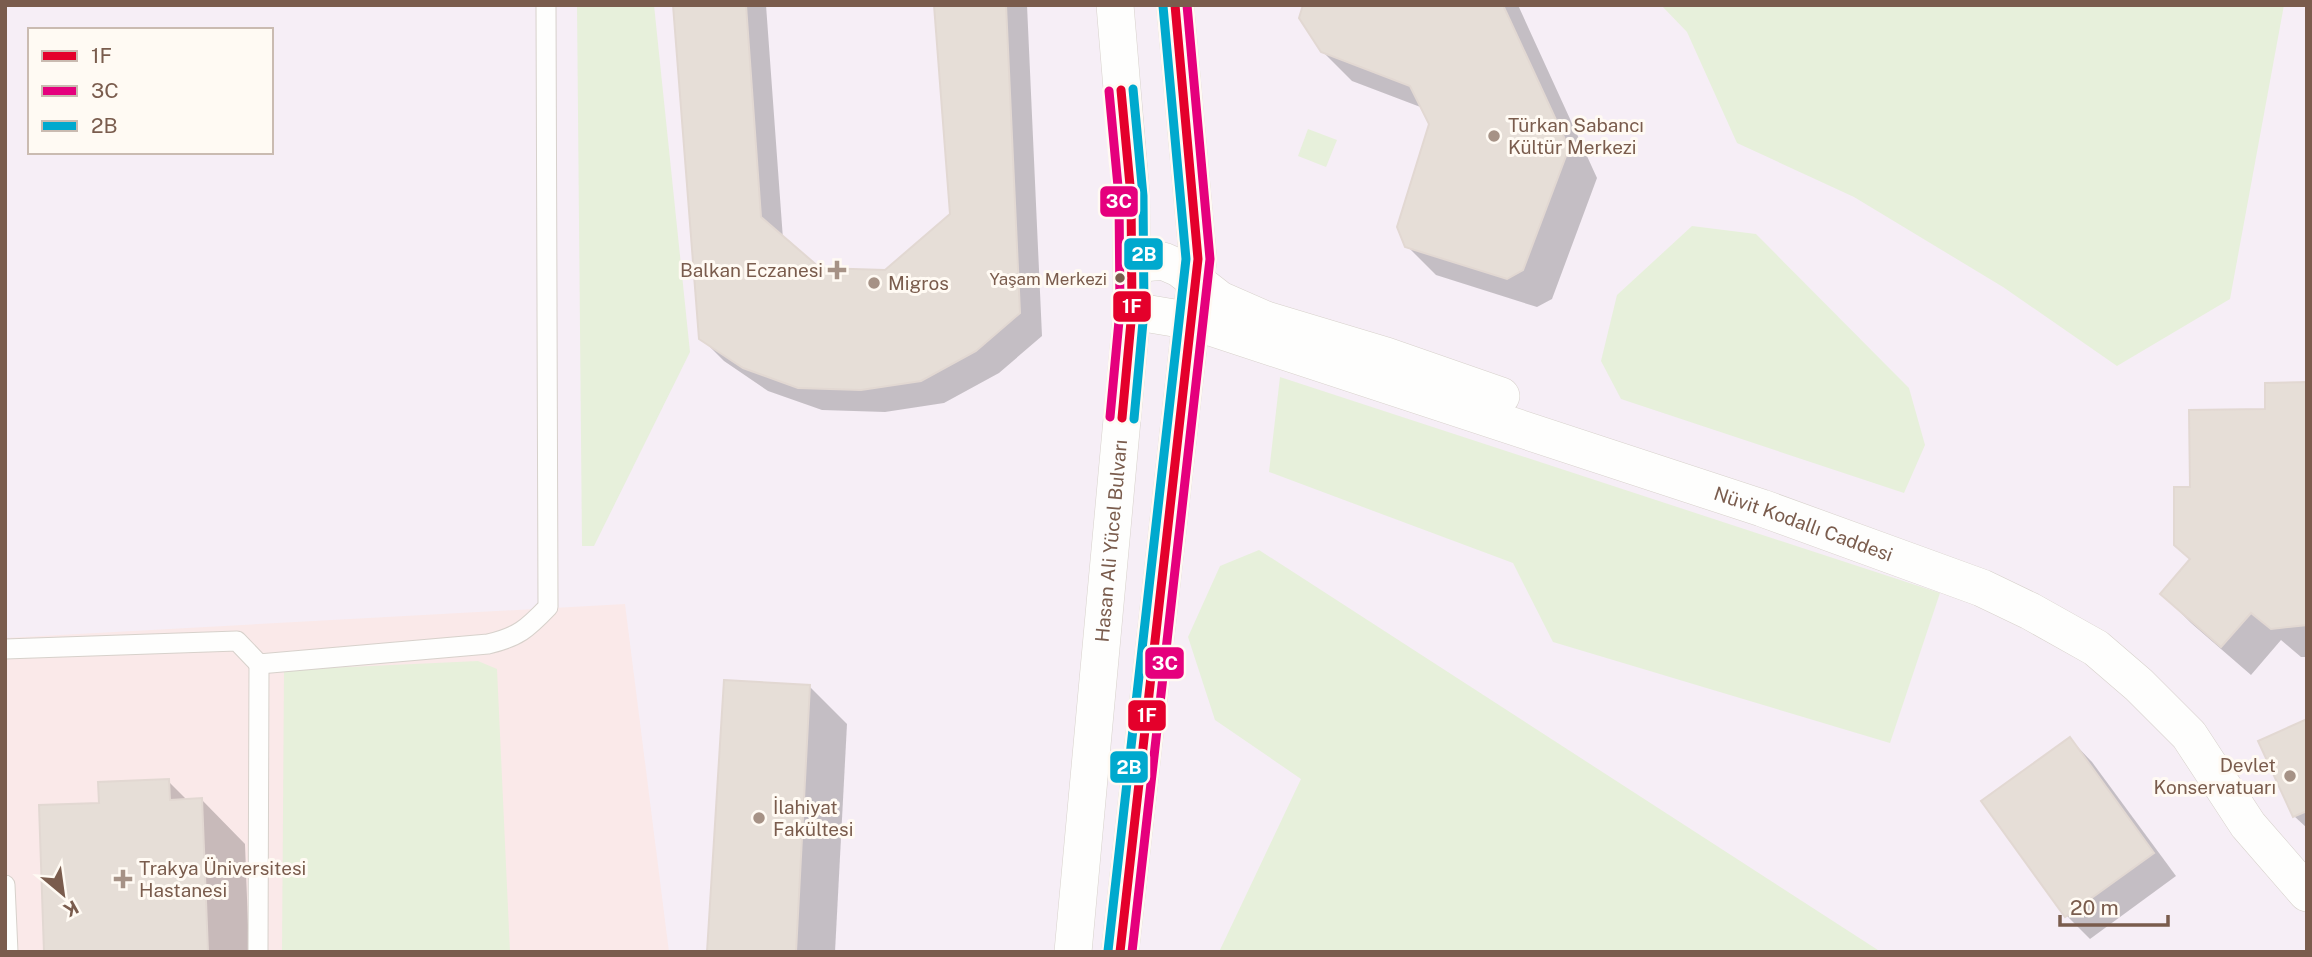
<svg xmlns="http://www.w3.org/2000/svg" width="2312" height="957" viewBox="0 0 2312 957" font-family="'Public Sans',sans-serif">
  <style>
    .education { fill: #f6eef6; fill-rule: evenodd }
    .medical { fill: #fae9e9 }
    .green { fill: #e7f0db }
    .shadow { fill: #0003 }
    .building { fill: #e6ded7; stroke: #e2d8d2; stroke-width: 2 }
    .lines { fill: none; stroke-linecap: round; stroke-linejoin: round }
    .lane-casing { stroke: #d7d1cb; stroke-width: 21 }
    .street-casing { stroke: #d7d1cb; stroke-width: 38 }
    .lane { stroke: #fefefd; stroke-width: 19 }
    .street { stroke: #fefefd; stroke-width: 37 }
    .bus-1-casing { stroke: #fffaf3; stroke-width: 14 }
    .bus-2-casing { stroke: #fffaf3; stroke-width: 14 }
    .bus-3-casing { stroke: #fffaf3; stroke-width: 14 }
    .bus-1 { stroke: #e4002b; stroke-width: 9 }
    .bus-2 { stroke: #e5007d; stroke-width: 9 }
    .bus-3 { stroke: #00a9ce; stroke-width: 9 }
    .poi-dot { fill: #a69286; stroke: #fffaf3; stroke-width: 2.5 }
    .bus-dot { fill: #7a5c4d; stroke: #fffaf3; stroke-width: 2.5 }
    .labels { text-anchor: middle; stroke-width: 6; stroke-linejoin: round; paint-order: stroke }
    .bus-label { font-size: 17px; fill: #7a5c4d; stroke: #fffaf3; text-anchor: end }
    .poi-label { font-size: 19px; fill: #7a5c4d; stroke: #fffaf3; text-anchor: start }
    .street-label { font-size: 19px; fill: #7a5c4d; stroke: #fffaf3 }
    .line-badge { stroke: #fffaf3; stroke-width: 2.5 }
    .badge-label { font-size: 19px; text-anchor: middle; font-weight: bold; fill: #fff }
  </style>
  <rect width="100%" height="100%" fill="#f9f5f0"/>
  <path class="education" d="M 5,5 L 2307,5 L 2307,952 L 5,952 ZM 30,30 L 271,30 L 271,152 L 30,152 Z"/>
  <polygon class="medical" points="625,604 669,952 5,952 5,638"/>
  <g class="green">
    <polygon points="577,5 654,5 690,352 594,546 582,546"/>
    <polygon points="1661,5 2284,5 2230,299 2117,366 2003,287 1854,197 1737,143 1687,32"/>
    <polygon points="1308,129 1337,140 1326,167 1298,156"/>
    <polygon points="1692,226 1756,234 1909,388 1925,445 1904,493 1621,399 1601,361 1617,295"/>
    <polygon points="1280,377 1940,593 1890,743 1553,642 1513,563 1269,472"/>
    <polygon points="1259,550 1881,952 1219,952 1301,779 1215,720 1188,637 1220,566"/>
    <polygon points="478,661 497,669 510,952 282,952 284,670"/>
  </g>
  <g class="shadow">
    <polygon points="675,5 766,5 783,239 819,270 886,271 951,214 936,5 1027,5 1042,336 999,373 944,403 885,412 822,410 768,391 724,361 701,338"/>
    <polygon points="1304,5 1518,5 1597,178 1552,299 1537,307 1436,275 1407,246 1431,124 1423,108 1352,81 1322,51"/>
    <polygon points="2307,384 2307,657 2301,657 2281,640 2251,675 2191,623 2162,594 2191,560 2192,489 2267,410"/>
    <polygon points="810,687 847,724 835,952 708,952"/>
    <polygon points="2307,721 2307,828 2294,816"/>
    <polygon points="2070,739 2092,762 2176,876 2090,939 2067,916 1984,802"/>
    <polygon points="168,781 188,801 202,800 245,844 249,952 46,952 101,805"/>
  </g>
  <g class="building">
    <polygon points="673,5 746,5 761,217 820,268 885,270 950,214 934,5 1006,5 1020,313 976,351 921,381 861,390 798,388 743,368 699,339"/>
    <polygon points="1303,5 1503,5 1569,148 1523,270 1507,279 1405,247 1397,227 1429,124 1410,86 1321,52 1299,18"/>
    <polygon points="2307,382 2307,625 2271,629 2251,613 2221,647 2160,594 2190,559 2174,545 2174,487 2190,487 2189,410 2265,409 2265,383"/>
    <polygon points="724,680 810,685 796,952 707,952"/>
    <polygon points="2307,719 2307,811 2293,817 2258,741"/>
    <polygon points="2070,737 2154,853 2065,917 1981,801"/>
    <polygon points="169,779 170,800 202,798 208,952 44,952 39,805 99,803 98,782"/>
  </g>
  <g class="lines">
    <g class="lane-casing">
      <g id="lane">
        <path d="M 5,649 L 237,641 L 259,664 L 488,644 C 518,637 527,629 548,607 L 546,5"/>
        <polyline points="5,885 8,952"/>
        <polyline points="258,952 259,664"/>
      </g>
    </g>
    <g class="street-casing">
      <g id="street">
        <polyline points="1132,275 1143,263 1163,261 1179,268 1220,300 1266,320 1386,356 1501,396"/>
        <path id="s1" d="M 1132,311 L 1192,321 L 1762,508 L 1982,588 L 2030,611 L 2096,648 L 2139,685 L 2189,735 L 2248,825 L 2307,893"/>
        <path id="s2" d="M 1073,952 L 1132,311 L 1131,196 L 1115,5"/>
        <polyline points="1120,952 1198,259 1175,5"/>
      </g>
    </g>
    <use href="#lane" class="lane"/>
    <use href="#street" class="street"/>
    <g class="bus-1-casing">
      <g id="bus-1">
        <polyline points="1121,90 1131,196 1132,311 1122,418"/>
        <polyline points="1120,952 1198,259 1175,5"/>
      </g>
    </g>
    <g class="bus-2-casing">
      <g id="bus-2">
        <polyline points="1109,91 1119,197 1120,310 1110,417"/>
        <polyline points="1132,952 1210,259 1187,5"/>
      </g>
    </g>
    <g class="bus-3-casing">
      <g id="bus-3">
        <polyline points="1133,89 1143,196 1144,311 1134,419"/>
        <polyline points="1108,951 1186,259 1163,6"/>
      </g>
    </g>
    <use href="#bus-1" class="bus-1"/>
    <use href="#bus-2" class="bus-2"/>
    <use href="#bus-3" class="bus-3"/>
  </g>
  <g class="poi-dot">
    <circle cx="1494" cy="136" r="7"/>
    <path d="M833.5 259.5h7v7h7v7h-7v7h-7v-7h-7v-7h7z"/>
    <circle cx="874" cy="283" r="7"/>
    <circle cx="2290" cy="776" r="7"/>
    <circle cx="759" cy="818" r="7"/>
    <path d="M119.5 868.5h7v7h7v7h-7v7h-7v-7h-7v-7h7z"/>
  </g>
  <circle class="bus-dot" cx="1120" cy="278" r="6"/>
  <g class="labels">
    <g class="bus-label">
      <text x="1107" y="285">Yaşam Merkezi</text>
    </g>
    <g class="poi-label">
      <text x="1508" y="132">Türkan Sabancı<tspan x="1508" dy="22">Kültür Merkezi</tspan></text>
      <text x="823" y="277" text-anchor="end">Balkan Eczanesi</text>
      <text x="888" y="290">Migros</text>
      <text x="2276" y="772" text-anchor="end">Devlet<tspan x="2276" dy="22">Konservatuarı</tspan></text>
      <text x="773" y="814">İlahiyat<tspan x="773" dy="22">Fakültesi</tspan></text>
      <text x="139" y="875">Trakya Üniversitesi<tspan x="139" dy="22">Hastanesi</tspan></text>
    </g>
    <g class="street-label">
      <text dy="7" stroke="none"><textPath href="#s1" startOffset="705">Nüvit Kodallı Caddesi</textPath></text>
      <text dy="7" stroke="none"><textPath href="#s2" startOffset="413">Hasan Ali Yücel Bulvarı</textPath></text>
    </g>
  </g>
  <g class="line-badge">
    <rect x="1099" y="185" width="40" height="33" rx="7" fill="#e5007d"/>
    <rect x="1123" y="237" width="41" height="34" rx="7" fill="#00a9ce"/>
    <rect x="1112" y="290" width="40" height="33" rx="7" fill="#e4002b"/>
    <rect x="1144" y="646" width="41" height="34" rx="7" fill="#e5007d"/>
    <rect x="1127" y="699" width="40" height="33" rx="7" fill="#e4002b"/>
    <rect x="1109" y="750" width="40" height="34" rx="7" fill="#00a9ce"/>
  </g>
  <g class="badge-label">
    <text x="1119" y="208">3C</text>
    <text x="1144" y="261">2B</text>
    <text x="1132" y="313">1F</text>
    <text x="1165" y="670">3C</text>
    <text x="1147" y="722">1F</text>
    <text x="1129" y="774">2B</text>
  </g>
  <rect width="2312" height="957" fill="none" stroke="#7a5c4d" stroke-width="14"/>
  <rect x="28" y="28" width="245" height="126" fill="#fffaf3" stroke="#cabbb1" stroke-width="2"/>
  <rect x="42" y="51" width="35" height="10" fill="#e4002b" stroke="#cabbb1" stroke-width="2"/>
  <text x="91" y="63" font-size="21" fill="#7a5c4d">1F</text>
  <rect x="42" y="86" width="35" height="10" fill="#e5007d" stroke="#cabbb1" stroke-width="2"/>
  <text x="91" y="98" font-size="21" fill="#7a5c4d">3C</text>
  <rect x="42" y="121" width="35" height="10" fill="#00a9ce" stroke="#cabbb1" stroke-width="2"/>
  <text x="91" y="133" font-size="21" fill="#7a5c4d">2B</text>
  <g transform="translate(63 894) rotate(151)" stroke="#fffaf3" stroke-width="5" paint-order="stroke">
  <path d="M0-5L12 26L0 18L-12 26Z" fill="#7a5c4d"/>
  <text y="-10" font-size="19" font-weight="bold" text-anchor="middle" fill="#7a5c4d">K</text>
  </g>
  <path d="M2060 915v10h108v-10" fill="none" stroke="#7a5c4d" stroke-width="3.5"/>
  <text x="2070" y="915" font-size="21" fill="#7a5c4d" stroke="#fffaf3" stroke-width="5" paint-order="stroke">20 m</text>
</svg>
